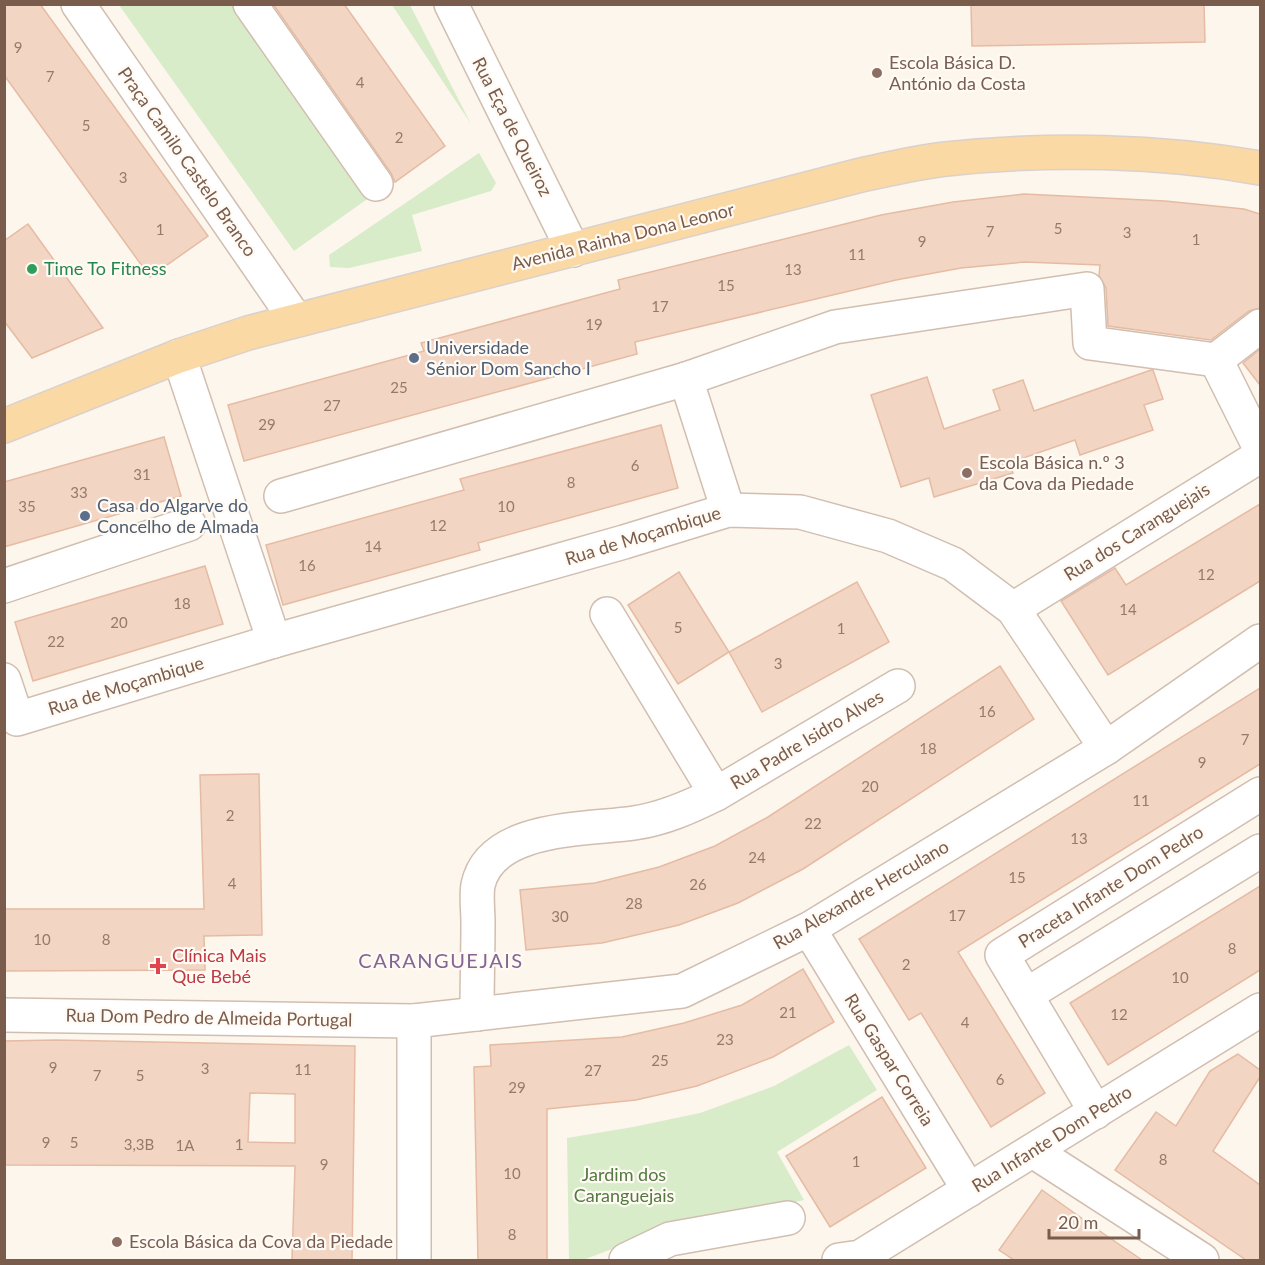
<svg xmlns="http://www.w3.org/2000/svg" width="1265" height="1265" viewBox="0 0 1265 1265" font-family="Lato,sans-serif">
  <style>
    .green { fill: #d8ecc9 }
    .building { fill: #f3d5c3; stroke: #e6bba3; stroke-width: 1.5; fill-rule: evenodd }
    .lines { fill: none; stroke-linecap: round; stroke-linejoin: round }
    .minor-casing { stroke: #d1beb0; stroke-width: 36 }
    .major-casing { stroke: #dad1cd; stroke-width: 36 }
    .minor { stroke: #fff; stroke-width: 33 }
    .major { stroke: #fbd9a5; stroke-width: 33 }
    .education-dot { fill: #8d6e63; stroke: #fffaf3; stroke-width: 2 }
    .leisure-dot { fill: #2e9e5b; stroke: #fffaf3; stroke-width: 2 }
    .service-dot { fill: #5c6f8a; stroke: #fffaf3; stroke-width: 2 }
    .health-dot { fill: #e0444e; stroke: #fffaf3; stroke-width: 2 }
    .labels { text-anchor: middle; stroke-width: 4.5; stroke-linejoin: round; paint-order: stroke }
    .number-label { font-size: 15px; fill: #987a6a }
    .education-label { font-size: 18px; fill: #785e54; stroke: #fffaf3; text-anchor: start }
    .street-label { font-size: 18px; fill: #7a5c4d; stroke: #fffaf3 }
    .leisure-label { font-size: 18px; fill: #27864d; stroke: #fffaf3; text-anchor: start }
    .service-label { font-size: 18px; fill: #4e5e75; stroke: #fffaf3; text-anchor: start }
    .health-label { font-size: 18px; fill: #be3a42; stroke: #fffaf3; text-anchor: start }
    .park-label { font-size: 18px; fill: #537a41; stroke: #fffaf3 }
    .neighbourhood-label { font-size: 20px; letter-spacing: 1.5px; fill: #846695; stroke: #fffaf3 }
  </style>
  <rect width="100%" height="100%" fill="#fdf6ec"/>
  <g class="green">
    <polygon points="119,5 238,5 373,195 294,251"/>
    <polygon points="392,5 410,5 471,124"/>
    <polygon points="479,153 496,183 491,191 412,215 422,251 349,268 330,267 329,255"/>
    <polygon points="849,1045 877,1090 777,1152 804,1200 657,1232 583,1260 569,1260 567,1138 633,1127 700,1113 774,1086"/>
  </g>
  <g class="building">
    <polygon points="4,4 40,4 208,236 150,277 4,75"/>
    <polygon points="273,4 344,4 445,146 395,182 391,173"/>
    <polygon points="971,4 1204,4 1205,42 972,46"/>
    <polygon points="1024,194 1165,201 1244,209 1260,214 1260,308 1249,311 1211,340 1108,326 1106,288 1099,276 1100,265 1025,262 961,268 896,280 635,342 637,354 244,461 228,405 424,351 421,343 620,289 618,280 881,215 953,202"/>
    <polygon points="28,224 103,328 32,358 4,321 4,241"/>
    <polygon points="1260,349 1260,385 1243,363"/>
    <polygon points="1151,370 1153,370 1163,399 1144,405 1153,430 1080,455 1075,440 1009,463 1013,473 934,497 929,478 901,487 871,395 927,377 944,429 1000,410 993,390 1023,380 1034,411"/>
    <polygon points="661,425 678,488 478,543 480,550 283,605 266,545 464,490 460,479"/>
    <polygon points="164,437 181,496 4,547 4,482"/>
    <polygon points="1260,504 1260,581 1108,675 1061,601 1115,568 1126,585"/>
    <polygon points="205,566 223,624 33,681 15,622"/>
    <polygon points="679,572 729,652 678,684 628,605"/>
    <polygon points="857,582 889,642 762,712 729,652"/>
    <polygon points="1000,666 1034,719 803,869 738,903 679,925 602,943 526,950 520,890 595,883 659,867 715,846 768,817"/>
    <polygon points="1260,688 1260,764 958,952 1045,1093 991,1127 921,1013 909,1020 859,939"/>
    <polygon points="259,774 262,935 204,936 205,970 4,971 4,909 204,909 200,775"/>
    <polygon points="1260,886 1260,970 1108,1065 1070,1003"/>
    <polygon points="803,969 834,1022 773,1057 697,1086 636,1100 547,1109 547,1260 478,1260 474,1067 491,1066 490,1045 622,1037 684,1023 742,1005"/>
    <path d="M 56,1040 L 355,1046 L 352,1260 L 292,1260 L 295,1166 L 4,1165 L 4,1041 ZM 250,1093 L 295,1094 L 295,1143 L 248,1142 Z"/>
    <polygon points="1238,1054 1260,1070 1260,1077 1213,1151 1260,1185 1260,1260 1246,1260 1115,1170 1156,1112 1176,1126 1210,1071"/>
    <polygon points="882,1097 926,1168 830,1227 786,1156"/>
    <polygon points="1042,1190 1104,1234 1142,1260 1014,1260 999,1250"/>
  </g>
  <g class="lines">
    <g class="minor-casing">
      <g id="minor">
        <polyline points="78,4 296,320"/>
        <polyline points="250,4 376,184"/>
        <polyline points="451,4 573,250"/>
        <polyline points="1260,326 1216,360 1260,448"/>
        <polyline points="179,356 274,641"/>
        <polyline points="686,379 728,510"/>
        <polyline points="281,496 686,379 835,327 1087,289 1090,343 1216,360"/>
        <polyline points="4,586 189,524"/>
        <polyline points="1013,609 1260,456"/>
        <polyline points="4,680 17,719 274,641 624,542 728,510 800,512 888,536 953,564 1013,609 1106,748"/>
        <polyline points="716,794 898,686"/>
        <polyline points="809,929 969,1190"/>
        <polyline points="1026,995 1260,851"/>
        <path d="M 477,1014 C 477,983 478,952 478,922 C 478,910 476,896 478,885 C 491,825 588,830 634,823 C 663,819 690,807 716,794 L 607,614"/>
        <polyline points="4,1015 414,1021 682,991 809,929 1106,748 1260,641"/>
        <polyline points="1096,1112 1002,955 1260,794"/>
        <polyline points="1033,1151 1202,1260"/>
        <polyline points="414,1260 414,1021"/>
        <polyline points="626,1260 670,1239 788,1218"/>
        <polyline points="839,1260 860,1257 1260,1010"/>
      </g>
    </g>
    <g class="major-casing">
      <path id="major" d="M 4,426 L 179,356 L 248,333 L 861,175 C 889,169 918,162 946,159 C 1049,148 1159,150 1260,168"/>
    </g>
    <use href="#minor" class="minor"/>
    <use href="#major" class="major"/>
  </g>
  <g class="education-dot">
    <circle cx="877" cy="73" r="6"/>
    <circle cx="967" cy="473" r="6"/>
    <circle cx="117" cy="1242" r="6"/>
  </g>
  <circle class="leisure-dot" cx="32" cy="269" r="6"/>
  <g class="service-dot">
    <circle cx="414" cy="358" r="6"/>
    <circle cx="85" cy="516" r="6"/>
  </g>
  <path class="health-dot" d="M155 957h6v6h6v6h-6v6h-6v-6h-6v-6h6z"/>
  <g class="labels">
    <g class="number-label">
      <text x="18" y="53">9</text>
      <text x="50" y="82">7</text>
      <text x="360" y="88">4</text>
      <text x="86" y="131">5</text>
      <text x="399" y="143">2</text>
      <text x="123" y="183">3</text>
      <text x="1058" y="234">5</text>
      <text x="160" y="235">1</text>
      <text x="990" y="237">7</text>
      <text x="1127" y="238">3</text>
      <text x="1196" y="245">1</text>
      <text x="922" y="247">9</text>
      <text x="857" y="260">11</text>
      <text x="793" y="275">13</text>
      <text x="726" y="291">15</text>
      <text x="660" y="312">17</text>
      <text x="594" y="330">19</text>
      <text x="399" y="393">25</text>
      <text x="332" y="411">27</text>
      <text x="267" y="430">29</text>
      <text x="635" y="471">6</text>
      <text x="142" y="480">31</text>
      <text x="571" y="488">8</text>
      <text x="79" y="498">33</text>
      <text x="27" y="512">35</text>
      <text x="506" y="512">10</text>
      <text x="438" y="531">12</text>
      <text x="373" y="552">14</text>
      <text x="307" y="571">16</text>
      <text x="1206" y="580">12</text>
      <text x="182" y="609">18</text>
      <text x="1128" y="615">14</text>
      <text x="119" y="628">20</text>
      <text x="678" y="633">5</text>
      <text x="841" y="634">1</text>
      <text x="56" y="647">22</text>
      <text x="778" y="669">3</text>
      <text x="987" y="717">16</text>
      <text x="1245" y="745">7</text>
      <text x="928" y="754">18</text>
      <text x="1202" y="768">9</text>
      <text x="870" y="792">20</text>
      <text x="1141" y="806">11</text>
      <text x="230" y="821">2</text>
      <text x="813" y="829">22</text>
      <text x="1079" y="844">13</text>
      <text x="757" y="863">24</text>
      <text x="1017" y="883">15</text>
      <text x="232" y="889">4</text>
      <text x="698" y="890">26</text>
      <text x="634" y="909">28</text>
      <text x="957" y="921">17</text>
      <text x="560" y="922">30</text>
      <text x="42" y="945">10</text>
      <text x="106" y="945">8</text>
      <text x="1232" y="954">8</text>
      <text x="906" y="970">2</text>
      <text x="1180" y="983">10</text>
      <text x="788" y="1018">21</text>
      <text x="1119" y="1020">12</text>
      <text x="965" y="1028">4</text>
      <text x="725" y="1045">23</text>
      <text x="660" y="1066">25</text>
      <text x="53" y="1073">9</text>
      <text x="205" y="1074">3</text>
      <text x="303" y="1075">11</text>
      <text x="593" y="1076">27</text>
      <text x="97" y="1081">7</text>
      <text x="140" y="1081">5</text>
      <text x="1000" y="1085">6</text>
      <text x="517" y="1093">29</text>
      <text x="46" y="1148">9</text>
      <text x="74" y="1148">5</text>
      <text x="139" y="1150">3,3B</text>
      <text x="239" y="1150">1</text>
      <text x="185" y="1151">1A</text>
      <text x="1163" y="1165">8</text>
      <text x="856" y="1167">1</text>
      <text x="324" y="1170">9</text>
      <text x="512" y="1179">10</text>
      <text x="512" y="1240">8</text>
    </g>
    <g class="education-label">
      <text x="889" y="69">Escola Básica D.<tspan x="889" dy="21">António da Costa</tspan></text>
      <text x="979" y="469">Escola Básica n.º 3<tspan x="979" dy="21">da Cova da Piedade</tspan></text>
      <text x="129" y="1248">Escola Básica da Cova da Piedade</text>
    </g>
    <g class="street-label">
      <text transform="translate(512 127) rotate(63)" y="6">Rua Eça de Queiroz</text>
      <text transform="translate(187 162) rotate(55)" y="6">Praça Camilo Castelo Branco</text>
      <text transform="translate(623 237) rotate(-14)" y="6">Avenida Rainha Dona Leonor</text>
      <text transform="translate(1137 532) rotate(-32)" y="6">Rua dos Caranguejais</text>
      <text transform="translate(643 536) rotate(-17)" y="6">Rua de Moçambique</text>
      <text transform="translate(126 686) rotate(-17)" y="6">Rua de Moçambique</text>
      <text transform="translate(807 740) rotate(-31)" y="6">Rua Padre Isidro Alves</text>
      <text transform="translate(1111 887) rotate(-32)" y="6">Praceta Infante Dom Pedro</text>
      <text transform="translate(861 895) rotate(-30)" y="6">Rua Alexandre Herculano</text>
      <text transform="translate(209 1018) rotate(1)" y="6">Rua Dom Pedro de Almeida Portugal</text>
      <text transform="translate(889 1060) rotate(58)" y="6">Rua Gaspar Correia</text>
      <text transform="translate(1052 1139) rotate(-32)" y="6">Rua Infante Dom Pedro</text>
    </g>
    <g class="leisure-label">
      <text x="44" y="275">Time To Fitness</text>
    </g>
    <g class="service-label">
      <text x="426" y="354">Universidade<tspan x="426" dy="21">Sénior Dom Sancho I</tspan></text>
      <text x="97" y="512">Casa do Algarve do<tspan x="97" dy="21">Concelho de Almada</tspan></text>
    </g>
    <g class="health-label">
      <text x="172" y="962">Clínica Mais<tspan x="172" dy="21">Que Bebé</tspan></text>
    </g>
    <g class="park-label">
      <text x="624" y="1181">Jardim dos<tspan x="624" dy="21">Caranguejais</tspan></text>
    </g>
    <g class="neighbourhood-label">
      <text x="441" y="968">CARANGUEJAIS</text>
    </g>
  </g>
  <rect width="1265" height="1265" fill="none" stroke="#7a5c4d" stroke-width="12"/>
  <path d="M1049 1229v9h90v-9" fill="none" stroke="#7a5c4d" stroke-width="3"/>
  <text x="1058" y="1229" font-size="18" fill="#7a5c4d" stroke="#fffaf3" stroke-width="4.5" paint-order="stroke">20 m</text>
</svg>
